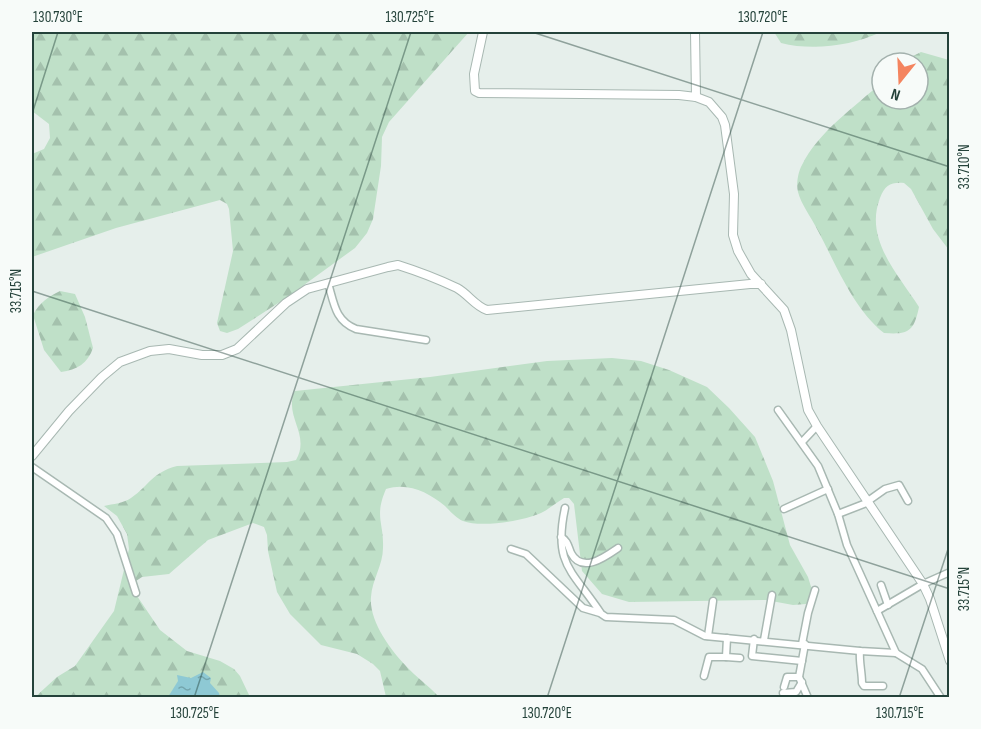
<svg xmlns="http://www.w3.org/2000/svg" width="981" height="729" viewBox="0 0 981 729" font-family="'Sofia Sans Condensed',sans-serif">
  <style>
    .forest { fill: url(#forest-firs) }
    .water { fill: url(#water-ripples) }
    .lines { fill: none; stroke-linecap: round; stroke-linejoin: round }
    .minor-casing { stroke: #a8b8b2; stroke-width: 9 }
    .tertiary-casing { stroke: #a8b8b2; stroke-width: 10 }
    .minor { stroke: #fff; stroke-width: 6 }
    .tertiary { stroke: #fff; stroke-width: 8 }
    .ticks { fill: none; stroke: #24423a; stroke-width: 1.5; stroke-opacity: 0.45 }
    .neatline { fill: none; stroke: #24423a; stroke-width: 2 }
    .ticks-label { font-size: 15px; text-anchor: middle; fill: #24423a }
  </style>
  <defs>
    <pattern id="forest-firs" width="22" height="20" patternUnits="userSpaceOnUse" patternTransform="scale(1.5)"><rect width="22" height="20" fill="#bfe0c8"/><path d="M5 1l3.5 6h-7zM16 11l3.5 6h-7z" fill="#a4c1ad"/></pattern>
    <pattern id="water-ripples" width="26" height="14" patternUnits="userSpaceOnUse" patternTransform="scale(1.5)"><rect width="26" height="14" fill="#8ec9d4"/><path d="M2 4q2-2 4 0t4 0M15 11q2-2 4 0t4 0" fill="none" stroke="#74a5ad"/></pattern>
  </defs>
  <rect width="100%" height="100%" fill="#e6efeb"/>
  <g class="forest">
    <polygon points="32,32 469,32 389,122 382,137 381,166 373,219 367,233 355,248 286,298 238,329 227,333 220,331 217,323 233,251 229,209 227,204 220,200 116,228 32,257 32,154 44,149 50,138 49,124 32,111"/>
    <path d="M 774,32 L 881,32 C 852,46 812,51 781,43 Z"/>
    <path d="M 921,52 L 949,60 L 949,250 L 933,229 L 911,189 L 904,183 C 891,182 885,185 880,198 C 864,239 898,274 919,307 C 914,331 909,335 884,333 C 853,309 835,262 817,229 C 811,217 801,204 798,192 C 796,184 798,172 802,165 C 818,132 855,107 882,82 L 882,99 L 918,99 L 918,63 L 904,63 L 911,57 Z"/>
    <path d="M 60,291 L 75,294 L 85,317 L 93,348 C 88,363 77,370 61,372 L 44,350 L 33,315 C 39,303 48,297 60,291 Z"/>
    <path d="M 612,358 L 641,361 L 669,370 L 707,387 L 729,408 L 755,437 L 773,481 L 790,545 L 808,577 L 813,593 L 811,599 L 806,604 L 793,605 L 766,600 L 629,602 L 602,594 L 582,571 L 574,504 L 569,498 L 564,498 C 556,503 549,509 541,513 C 523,521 481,528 463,521 C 456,518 450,511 445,506 C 428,492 408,482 386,489 C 374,517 384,522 383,548 C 383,565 372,580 371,597 C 369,621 390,649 406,666 C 416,677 429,686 439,697 L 386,697 L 380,671 L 373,664 L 357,654 L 321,645 L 290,614 L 277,592 L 268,551 L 267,535 L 264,527 L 253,523 L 208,540 L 169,574 L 142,577 L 136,581 L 135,590 L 137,596 L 160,630 L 187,651 L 220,661 L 234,669 L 240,676 L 250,697 L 34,698 L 57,677 L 75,666 L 114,611 L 129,549 L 127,534 L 117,516 L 104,506 C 113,504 124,503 131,498 C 150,485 151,473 177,466 L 287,462 L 296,460 C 311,434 283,416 295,391 L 430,377 L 547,361 Z"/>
  </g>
  <polygon class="water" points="203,672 211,678 210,683 219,693 220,697 168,697 178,681 177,675 191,678"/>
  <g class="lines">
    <g class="minor-casing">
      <g id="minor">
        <path d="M 328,283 C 334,303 335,321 356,329 L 426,340"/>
        <polyline points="778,410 818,466 838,514 847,545 896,653 922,669 941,698"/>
        <polyline points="802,442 817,426"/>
        <polyline points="32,467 106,518 117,534 136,593"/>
        <polyline points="868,501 885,489 899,485 908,501"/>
        <path d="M 565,508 C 553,564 572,570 600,612"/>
        <polyline points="784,509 828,489"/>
        <polyline points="838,514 869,502"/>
        <path d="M 561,537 C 568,541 568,546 571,553 C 582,574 605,557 618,548"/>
        <polyline points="511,549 526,554 583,608 600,613 606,617 674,620 705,636 860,651 896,653"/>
        <polyline points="881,585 888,605"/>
        <polyline points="877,611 923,584 950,572"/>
        <polyline points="708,636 713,601"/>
        <polyline points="754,639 752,656 802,661"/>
        <polyline points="764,640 772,595"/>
        <polyline points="802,644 808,613 815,590"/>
        <polyline points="805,644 799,677 808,698"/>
        <path d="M 860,651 C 859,662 862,672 862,683 L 864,686 L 883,686"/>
        <polyline points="726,657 740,658"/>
        <polyline points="704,676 709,657 726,657 727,638"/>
        <polyline points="784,687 787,677 799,677"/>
        <polyline points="783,693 796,692 802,682"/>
      </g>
    </g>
    <g class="tertiary-casing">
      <g id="tertiary">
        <polyline points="483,32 474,74 475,91 479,93 679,95 696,97 709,102 722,117 725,125 734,194 733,235 738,251 751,274 784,310 791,330 808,410 817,426 923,584 930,599 950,661"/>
        <polyline points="695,32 696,97"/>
        <path d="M 32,456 L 69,411 L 102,377 L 120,362 L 150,351 L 169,349 L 202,355 L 222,355 L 237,349 L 286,303 L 307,289 L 388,267 L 398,265 C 417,271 438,279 457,288 C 468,294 475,306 487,310 L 750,284 L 761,284"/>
      </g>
    </g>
    <use href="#minor" class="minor"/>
    <use href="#tertiary" class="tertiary"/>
  </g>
  <path class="ticks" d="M 532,32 L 950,167M 32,114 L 58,32M 32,291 L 950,589M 194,698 L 411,32M 547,698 L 763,32M 899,698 L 950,543"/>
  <rect width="981" height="729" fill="none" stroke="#f7fbf9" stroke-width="66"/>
  <g transform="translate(900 81) rotate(198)"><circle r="28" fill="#f7fbf9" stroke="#a3b1ad" stroke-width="1.5"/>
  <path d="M0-4.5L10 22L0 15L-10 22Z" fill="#f4845f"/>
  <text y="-9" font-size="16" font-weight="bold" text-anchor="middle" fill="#24423a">N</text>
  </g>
  <rect x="33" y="33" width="915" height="663" class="neatline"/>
  <g class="ticks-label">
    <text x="58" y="22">130.730°E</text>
    <text x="410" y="22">130.725°E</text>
    <text x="763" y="22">130.720°E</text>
    <text transform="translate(964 167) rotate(-90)" y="5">33.710°N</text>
    <text transform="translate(16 291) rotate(-90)" y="5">33.715°N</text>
    <text transform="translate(964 589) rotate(-90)" y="5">33.715°N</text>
    <text x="195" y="718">130.725°E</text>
    <text x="547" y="718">130.720°E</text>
    <text x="900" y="718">130.715°E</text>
  </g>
</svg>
